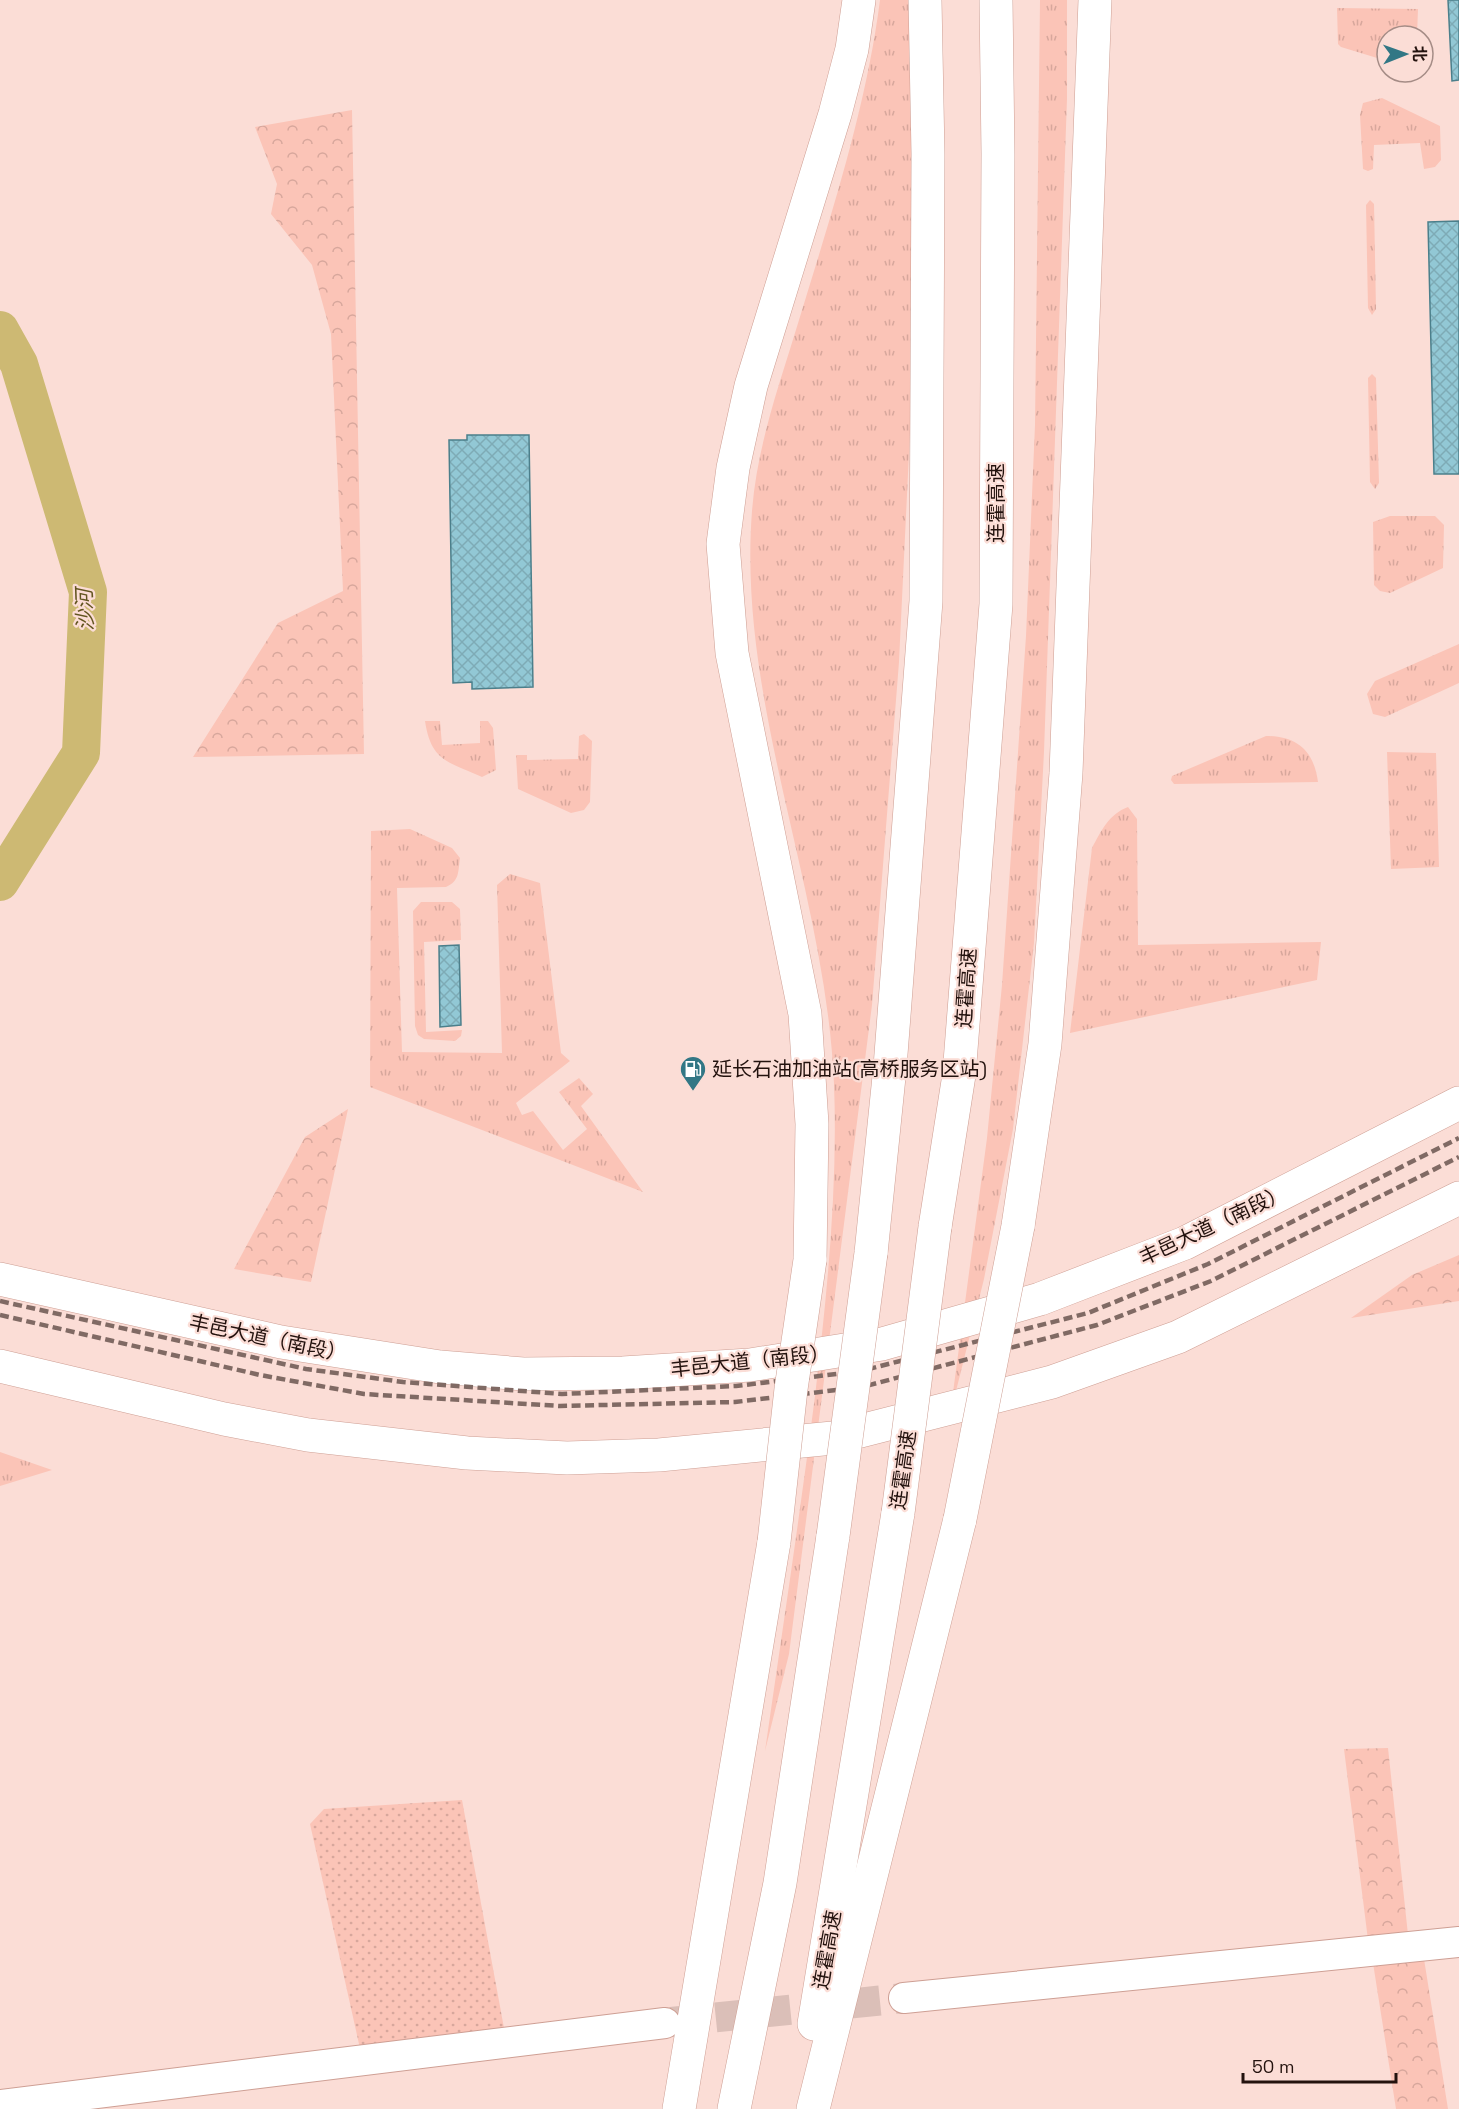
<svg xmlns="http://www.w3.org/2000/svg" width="1459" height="2109" viewBox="0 0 1459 2109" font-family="'Space Grotesk','Noto Sans SC',sans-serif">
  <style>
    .grass { fill: url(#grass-tufts) }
    .forest { fill: url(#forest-crowns) }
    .park { fill: url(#park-dots) }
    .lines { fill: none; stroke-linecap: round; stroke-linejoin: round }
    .river { stroke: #cdb973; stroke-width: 38 }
    .building { fill: url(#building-cross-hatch); stroke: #4b7f8b; stroke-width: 1.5 }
    .minor-tunnel { stroke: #dbbfb8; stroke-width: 30; stroke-dasharray: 30 15; stroke-linecap: butt }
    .minor-casing { stroke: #ce9f94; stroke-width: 32 }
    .major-casing { stroke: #ce9f94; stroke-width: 34 }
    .highway-casing { stroke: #ce9f94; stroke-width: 34 }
    .minor { stroke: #fff; stroke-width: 30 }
    .major { stroke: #fff; stroke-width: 33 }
    .highway { stroke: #fff; stroke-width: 33 }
    .rail { stroke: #806a64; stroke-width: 4.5; stroke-dasharray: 9 4.5; stroke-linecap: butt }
    .highway-bridge-casing { stroke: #ce9f94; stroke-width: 34; stroke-linecap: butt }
    .highway-bridge { stroke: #fff; stroke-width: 33 }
    .labels { text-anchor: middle; stroke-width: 4.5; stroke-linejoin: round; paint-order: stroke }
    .street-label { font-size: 20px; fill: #23120e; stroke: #fbddd6 }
    .poi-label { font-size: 20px; fill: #23120e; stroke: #fbddd6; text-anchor: start }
    .water-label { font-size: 21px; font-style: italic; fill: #62541f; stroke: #fbddd6 }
  </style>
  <defs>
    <pattern id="grass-tufts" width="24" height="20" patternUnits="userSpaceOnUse" patternTransform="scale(1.5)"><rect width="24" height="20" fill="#fbc4b7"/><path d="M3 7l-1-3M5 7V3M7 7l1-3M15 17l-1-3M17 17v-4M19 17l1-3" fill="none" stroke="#d7a79c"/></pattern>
    <pattern id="forest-crowns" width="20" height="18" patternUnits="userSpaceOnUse" patternTransform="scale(1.5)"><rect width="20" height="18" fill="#fbc4b7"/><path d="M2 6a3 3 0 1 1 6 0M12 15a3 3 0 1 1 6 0" fill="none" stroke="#d7a79c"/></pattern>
    <pattern id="park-dots" width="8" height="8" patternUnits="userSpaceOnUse" patternTransform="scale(1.5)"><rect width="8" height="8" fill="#fbc4b7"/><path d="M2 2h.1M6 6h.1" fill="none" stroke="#d7a79c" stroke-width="1.8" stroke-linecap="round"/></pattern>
    <pattern id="building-cross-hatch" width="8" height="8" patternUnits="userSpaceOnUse" patternTransform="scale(1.5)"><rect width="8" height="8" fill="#92c8d5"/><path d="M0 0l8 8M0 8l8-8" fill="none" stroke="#7eabb6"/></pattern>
  </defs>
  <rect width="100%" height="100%" fill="#fbddd6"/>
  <g class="grass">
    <path d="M 880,0 L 915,0 L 910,432 L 899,662 L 872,1005 L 789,1654 L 765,1751 C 782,1633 800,1515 815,1396 C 827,1294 838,1188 834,1084 C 826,891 737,704 752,511 C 757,445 780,383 799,320 C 831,215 866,109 880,0 Z"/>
    <polygon points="1040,0 1067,0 1067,99 1044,752 1034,943 1013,1129 984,1279 950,1415 987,1138 1002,985 1026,636 1035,425"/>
    <polygon points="1337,8 1418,9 1417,36 1387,36 1387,61 1341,47 1338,44"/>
    <polygon points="1382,98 1440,126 1441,160 1435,167 1424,169 1420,143 1374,145 1373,169 1368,171 1363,169 1360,115 1363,103"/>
    <polygon points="1370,200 1374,204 1376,309 1372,315 1368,308 1366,205"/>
    <polygon points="1372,374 1376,378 1379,483 1375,489 1370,482 1368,378"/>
    <polygon points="1390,516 1435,516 1444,525 1443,568 1390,593 1380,591 1374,585 1373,522"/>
    <polygon points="1459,644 1459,683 1385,717 1373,714 1367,694 1375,681"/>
    <path d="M 425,721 L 440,721 L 442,745 L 480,743 L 480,721 L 488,721 L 493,728 L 496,770 L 482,777 C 449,762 431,762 425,721 Z"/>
    <polygon points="584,734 592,741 590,802 584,810 571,813 518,789 516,755 527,755 527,760 578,759 579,736"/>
    <path d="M 1266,736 C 1297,736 1314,751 1318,782 L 1174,784 L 1171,780 L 1172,776 Z"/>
    <polygon points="1387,752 1436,753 1439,867 1391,869"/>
    <path d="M 1128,807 L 1137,819 L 1138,945 L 1321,942 L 1317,980 L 1070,1033 L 1092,848 C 1101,831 1109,814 1128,807 Z"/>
    <path d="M 410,829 L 452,848 L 460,858 C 458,871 460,881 446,887 L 397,888 L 402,1052 L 502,1053 L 497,885 L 510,874 L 540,883 L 561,1053 L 570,1061 L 516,1103 L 522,1115 L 533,1111 L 563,1150 L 587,1129 L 559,1092 L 579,1078 L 593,1094 L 581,1106 L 643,1192 L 370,1087 L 371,831 Z"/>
    <polygon points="421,902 452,902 460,909 461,940 424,942 426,1032 462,1030 461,1036 455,1041 424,1039 418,1035 415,1026 413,911"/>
    <polygon points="0,1452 52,1470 0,1486"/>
  </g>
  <g class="forest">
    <polygon points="352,110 364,754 193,757 278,623 343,591 331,334 312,265 271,214 277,184 255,127"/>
    <polygon points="348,1109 311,1282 234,1269 305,1137"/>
    <polygon points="1459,1255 1459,1301 1351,1318 1412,1275"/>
    <polygon points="1388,1748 1409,1944 1369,1948 1344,1749"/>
    <polygon points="1424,1959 1448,2109 1396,2109 1373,1963"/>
  </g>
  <polygon class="park" points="462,1800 506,2039 361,2053 310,1824 324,1809"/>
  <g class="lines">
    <polyline class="river" points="0,330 19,364 88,592 81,753 0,882"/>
  </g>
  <g class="building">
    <polygon points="1448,0 1459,0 1459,80 1452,81"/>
    <polygon points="1459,221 1459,474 1434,474 1428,222"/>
    <polygon points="467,435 529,435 533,687 472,689 472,682 453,683 449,440 467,440"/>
    <polygon points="459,945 461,1025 440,1027 439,946"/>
  </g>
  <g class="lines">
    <polyline class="minor-tunnel" points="671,2022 904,1998"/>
    <g class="minor-casing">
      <g id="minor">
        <polyline points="904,1998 1459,1942"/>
        <polyline points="0,2105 665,2023"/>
      </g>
    </g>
    <g class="major-casing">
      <g id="major">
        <polyline points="0,1279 281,1342 440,1367 523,1374 623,1373 750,1365 882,1344 1040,1299 1185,1243 1459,1103"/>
        <polyline points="0,1366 224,1419 308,1435 467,1453 567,1458 659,1455 833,1438 1052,1382 1178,1337 1459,1198"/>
      </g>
    </g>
    <g class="highway-casing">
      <g id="highway">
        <polyline points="1018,1226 1045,1044 1066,773 1095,0"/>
        <polyline points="935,1227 959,1075 996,604 998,154 996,0"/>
        <polyline points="871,1253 890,1067 926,601 928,154 925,0"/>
        <polyline points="810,1260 812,1124 805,1014 732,653 723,544 733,468 751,386 835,114 852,49 859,0"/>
        <polyline points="814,2024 898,1513"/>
        <polyline points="679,2109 774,1542"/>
        <polyline points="734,2109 780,1883 833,1536"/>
        <polyline points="813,2109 960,1519"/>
      </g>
    </g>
    <use href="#minor" class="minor"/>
    <use href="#major" class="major"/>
    <use href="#highway" class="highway"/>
    <g class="rail">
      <polyline points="0,1301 306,1369 403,1382 562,1394 736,1386 861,1371 1088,1313 1208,1264 1459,1138"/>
      <polyline points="0,1315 260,1375 364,1394 560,1406 735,1402 862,1387 1097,1325 1211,1281 1459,1157"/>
    </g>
    <g class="highway-bridge-casing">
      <g id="highway-bridge">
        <polyline points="898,1513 935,1227"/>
        <polyline points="960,1519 1018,1226"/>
        <polyline points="833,1536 871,1253"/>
        <polyline points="774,1542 791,1389 810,1260"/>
      </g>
    </g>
    <use href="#highway-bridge" class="highway-bridge"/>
  </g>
  <defs>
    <g id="fuel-pin" transform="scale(1.35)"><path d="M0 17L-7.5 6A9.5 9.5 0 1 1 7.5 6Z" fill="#327785" stroke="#fbddd6"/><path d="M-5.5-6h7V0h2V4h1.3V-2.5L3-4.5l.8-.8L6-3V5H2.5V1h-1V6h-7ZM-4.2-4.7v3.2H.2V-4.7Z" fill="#fff"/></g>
  </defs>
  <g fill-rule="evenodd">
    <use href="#fuel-pin" x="693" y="1069"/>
  </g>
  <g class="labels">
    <g class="street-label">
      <text transform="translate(996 503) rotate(-90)" y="7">连霍高速</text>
      <text transform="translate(966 988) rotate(-86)" y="7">连霍高速</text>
      <text transform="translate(1213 1225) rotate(-25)" y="7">丰邑大道（南段）</text>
      <text transform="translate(268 1338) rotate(12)" y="7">丰邑大道（南段）</text>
      <text transform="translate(750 1361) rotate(-6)" y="7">丰邑大道（南段）</text>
      <text transform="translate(903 1470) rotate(-82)" y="7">连霍高速</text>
      <text transform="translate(827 1950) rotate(-80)" y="7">连霍高速</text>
    </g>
    <g class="poi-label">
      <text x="712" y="1076">延长石油加油站(高桥服务区站)</text>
    </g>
    <g class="water-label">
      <text transform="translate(85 610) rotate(-92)" y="7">沙河</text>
    </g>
  </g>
  <g transform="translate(1405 54) rotate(89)"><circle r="28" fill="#fbddd6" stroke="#a58c86" stroke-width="1.5"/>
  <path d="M0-4.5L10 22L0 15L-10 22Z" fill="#327785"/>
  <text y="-9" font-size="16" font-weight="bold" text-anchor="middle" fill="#23120e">北</text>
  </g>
  <path d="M1243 2073v9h153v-9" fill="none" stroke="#23120e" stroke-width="3"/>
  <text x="1252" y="2073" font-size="18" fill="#23120e" stroke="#fbddd6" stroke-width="4.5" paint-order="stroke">50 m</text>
</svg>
